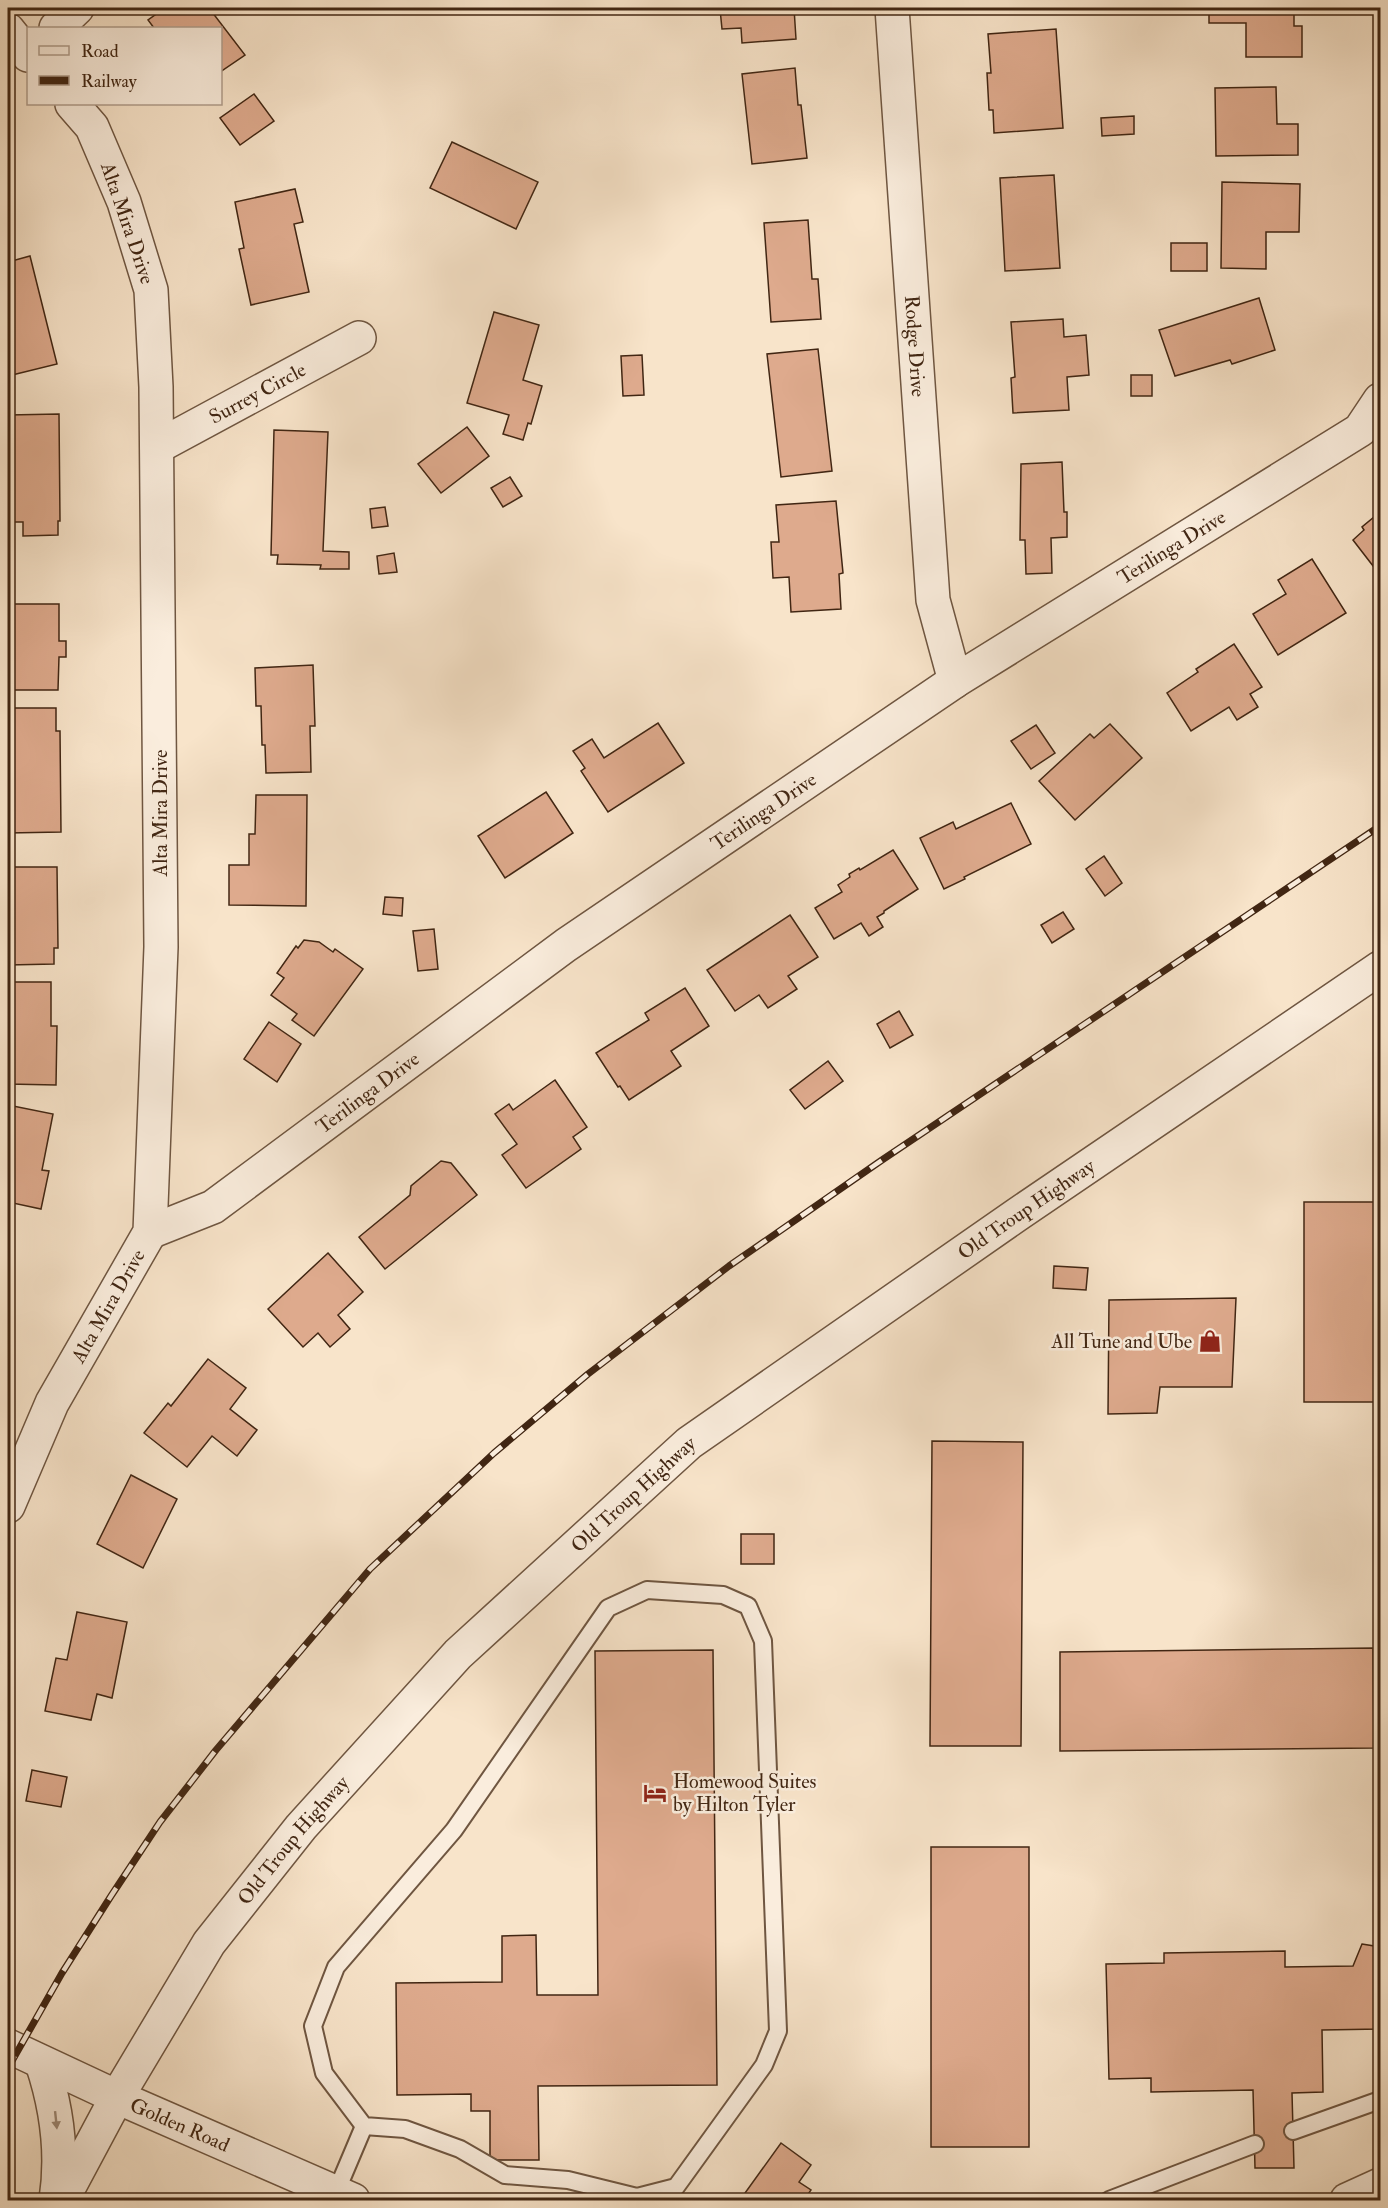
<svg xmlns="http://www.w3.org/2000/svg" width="1388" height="2208" viewBox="0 0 1388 2208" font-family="'IM FELL Double Pica',serif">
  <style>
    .building { fill: #deaa8d; stroke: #412613; stroke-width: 1.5 }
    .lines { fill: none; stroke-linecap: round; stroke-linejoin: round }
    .service-casing { stroke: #6f5641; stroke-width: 20 }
    .minor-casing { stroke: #6f5641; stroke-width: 36 }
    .tertiary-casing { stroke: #6f5641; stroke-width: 36 }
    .service { stroke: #faeddd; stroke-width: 16 }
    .minor { stroke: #faeddd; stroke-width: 33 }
    .tertiary { stroke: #faeddd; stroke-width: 33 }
    .rail-casing { stroke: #412613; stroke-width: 7 }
    .rail { stroke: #faeddd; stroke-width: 4.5; stroke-dasharray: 14; stroke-linecap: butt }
    .oneway { fill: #9e8a78 }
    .labels { text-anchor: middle; stroke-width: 5; stroke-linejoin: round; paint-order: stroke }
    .street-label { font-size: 20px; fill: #412613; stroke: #faeddd }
    .poi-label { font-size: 20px; fill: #412613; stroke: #faeddd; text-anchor: end }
  </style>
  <rect width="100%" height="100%" fill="#f8e4ca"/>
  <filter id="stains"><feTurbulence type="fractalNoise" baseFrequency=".00333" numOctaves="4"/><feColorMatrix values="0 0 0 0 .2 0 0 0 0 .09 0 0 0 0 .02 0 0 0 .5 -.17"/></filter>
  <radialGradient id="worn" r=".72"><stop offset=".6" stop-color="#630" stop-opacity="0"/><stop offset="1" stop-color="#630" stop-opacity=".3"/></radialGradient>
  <g class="building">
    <polygon points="165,8 209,8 245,55 220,72 220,28 154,28 148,20"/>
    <polygon points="739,8 794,8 796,39 742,43 741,28 722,29 720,9"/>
    <polygon points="1209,8 1294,8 1294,26 1302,26 1302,57 1246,57 1246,23 1209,23"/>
    <polygon points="1056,29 1063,128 994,133 993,110 989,110 987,73 991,73 988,34"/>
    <polygon points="795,68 798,105 801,105 807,158 752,164 742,74"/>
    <polygon points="1276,87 1277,124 1298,124 1298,155 1216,156 1215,88"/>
    <polygon points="254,94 274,121 240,145 220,118"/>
    <polygon points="1134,116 1134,134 1102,136 1101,118"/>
    <polygon points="452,142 538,182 516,229 430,188"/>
    <polygon points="1054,175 1060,268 1005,271 1000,178"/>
    <polygon points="1222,182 1300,184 1299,232 1266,232 1266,269 1221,268"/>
    <polygon points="295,189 303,222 294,224 309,292 251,305 239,249 244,248 235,202"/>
    <polygon points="808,220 812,279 818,279 821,319 771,322 764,223"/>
    <rect x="1171" y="243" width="36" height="28"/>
    <polygon points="30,256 57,364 8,376 8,262"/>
    <polygon points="1259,298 1275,350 1232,364 1230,360 1175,376 1159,330"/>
    <polygon points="494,312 539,325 523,380 542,386 531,424 528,423 523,440 503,434 509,415 467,403"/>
    <polygon points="1063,319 1064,337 1086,335 1089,375 1067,377 1069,410 1013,413 1011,378 1015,377 1011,322"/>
    <polygon points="818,349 832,471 781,477 767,354"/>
    <polygon points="642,355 644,395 623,396 621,356"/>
    <rect x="1131" y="375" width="21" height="21"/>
    <polygon points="59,414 60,521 58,521 58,535 23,536 23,522 8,522 8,415"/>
    <polygon points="467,427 489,456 441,493 418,464"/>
    <polygon points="274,430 328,432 323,551 349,552 349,569 320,569 321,565 277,564 278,555 271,555"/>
    <polygon points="1062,462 1064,512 1067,512 1067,537 1051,538 1052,573 1026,574 1025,540 1020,540 1021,464"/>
    <polygon points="510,477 522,496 503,507 491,488"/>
    <polygon points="836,501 843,573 839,574 841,609 791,612 789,577 773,578 771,542 779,542 776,505"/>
    <polygon points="385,507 388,526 372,528 370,509"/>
    <polygon points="1380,512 1380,575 1353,540 1364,530 1362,527"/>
    <polygon points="394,553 397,572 379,574 377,556"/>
    <polygon points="1312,559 1346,613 1278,655 1253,614 1286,594 1278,580"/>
    <polygon points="9,604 59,604 59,641 66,641 66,657 59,657 58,690 9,690"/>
    <polygon points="1234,644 1262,687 1250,694 1258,707 1237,720 1229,707 1191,731 1167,693 1198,672 1196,669"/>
    <polygon points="313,665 315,726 310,726 311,772 266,773 265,745 262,745 261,706 256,706 255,668"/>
    <polygon points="8,708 56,708 56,731 60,731 61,832 8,833"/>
    <polygon points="658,723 684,763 608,812 581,771 585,768 573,751 592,739 604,758"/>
    <polygon points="1110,724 1142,758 1075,820 1039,781 1090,734 1094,738"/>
    <polygon points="1036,725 1055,753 1031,769 1011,741"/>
    <polygon points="546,792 573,833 505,878 478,836"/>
    <polygon points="256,795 307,795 306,906 229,905 229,865 249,865 249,834 255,834"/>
    <polygon points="1011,803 1031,844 964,877 965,879 944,889 920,838 953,822 956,829"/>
    <polygon points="893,850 918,889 884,911 884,913 877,917 883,927 869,936 861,923 834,939 815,908 842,892 838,885 850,877 849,874 859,868 860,870"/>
    <polygon points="1104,856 1122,883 1105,896 1086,869"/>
    <polygon points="8,867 57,867 58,948 54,948 54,964 8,965"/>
    <polygon points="385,897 403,898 402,916 383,914"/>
    <polygon points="1063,912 1074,929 1052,943 1041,925"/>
    <polygon points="790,915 818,957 788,976 797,989 768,1008 759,995 735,1011 707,970"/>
    <polygon points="434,929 438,969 418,971 413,931"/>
    <polygon points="304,940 319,942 333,952 335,949 363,969 314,1036 292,1020 297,1014 271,995 284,978 277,973 296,946 298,948"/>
    <polygon points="8,982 51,982 51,1026 57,1026 56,1085 8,1084"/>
    <polygon points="685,988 709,1026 671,1051 681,1066 629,1100 620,1086 618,1087 596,1053 649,1020 645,1013"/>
    <polygon points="899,1011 913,1035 890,1048 877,1024"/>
    <polygon points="269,1022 301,1044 277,1082 244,1059"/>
    <polygon points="828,1061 843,1081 805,1109 790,1090"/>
    <polygon points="555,1080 587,1127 573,1137 581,1149 526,1188 502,1155 517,1144 495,1114 509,1104 513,1110"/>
    <polygon points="8,1105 53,1114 42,1170 49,1171 41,1209 8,1202"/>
    <polygon points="441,1161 451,1163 477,1195 385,1269 359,1237 410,1195 411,1186"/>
    <rect x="1304" y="1202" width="76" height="200"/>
    <polygon points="328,1253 363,1292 338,1315 350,1329 330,1347 318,1333 303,1347 268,1309"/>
    <polygon points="1054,1266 1088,1268 1086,1290 1053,1288"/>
    <polygon points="1236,1298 1232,1387 1160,1387 1157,1413 1108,1414 1109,1300"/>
    <polygon points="208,1359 246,1388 230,1409 257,1430 237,1456 212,1436 187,1467 144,1433 168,1403 171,1406"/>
    <polygon points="932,1441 1023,1442 1021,1746 930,1746"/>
    <polygon points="131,1475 177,1499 143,1568 97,1544"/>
    <rect x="741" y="1534" width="33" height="30"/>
    <polygon points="77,1612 127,1622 112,1698 97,1694 91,1720 45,1711 56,1658 67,1660"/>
    <polygon points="1373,1648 1374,1748 1060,1751 1060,1652"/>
    <polygon points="713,1650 717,2085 538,2086 539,2160 490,2160 490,2111 471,2111 471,2094 397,2095 396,1983 502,1982 502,1936 536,1935 537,1995 598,1995 595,1651"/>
    <polygon points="32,1770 67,1777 61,1807 26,1801"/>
    <rect x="931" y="1847" width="98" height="300"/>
    <polygon points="1362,1944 1380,1947 1380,2029 1322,2030 1323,2092 1292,2093 1294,2168 1255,2168 1253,2090 1151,2092 1151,2078 1109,2079 1106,1964 1164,1963 1164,1953 1285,1951 1285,1967 1353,1966"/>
    <polygon points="781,2143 811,2165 799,2182 811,2190 804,2200 740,2200"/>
  </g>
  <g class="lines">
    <g class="service-casing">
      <g id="service">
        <polygon points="647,1590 723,1595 748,1606 763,1641 778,2031 764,2065 676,2187 637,2197 568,2180 505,2175 460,2149 405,2129 364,2126 324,2073 313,2026 336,1967 454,1830 608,1608"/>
        <polyline points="1293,2131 1380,2100"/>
        <polyline points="334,2197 364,2126"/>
        <polyline points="1109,2200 1255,2144"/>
      </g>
    </g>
    <g class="minor-casing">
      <g id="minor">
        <path id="s1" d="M 892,8 L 933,600 L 955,681"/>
        <polyline points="56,28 77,8"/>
        <polyline points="8,30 28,55"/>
        <path id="s2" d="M 157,447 L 359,338"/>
        <path id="s3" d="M 150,1232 L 213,1207 L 566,945 L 955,681 L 1360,430 L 1380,400"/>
        <path id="s4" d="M 8,1506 L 52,1403 L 150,1232 L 161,947 L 156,387 L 151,290 L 124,202 L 92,127 L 72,104"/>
        <path id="s5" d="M 62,2200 L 117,2097 L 209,1943 L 301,1827 L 458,1654 L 689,1443 L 1018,1214 L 1380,968"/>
        <polyline points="1347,2200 1380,2185"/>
      </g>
    </g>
    <g class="tertiary-casing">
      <g id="tertiary">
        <path id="s6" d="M 8,2046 L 117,2097 L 353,2200"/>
        <path d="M 42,2063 C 57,2108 63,2154 56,2200"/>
      </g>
    </g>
    <use href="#service" class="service"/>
    <use href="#minor" class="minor"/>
    <use href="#tertiary" class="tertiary"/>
    <g class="rail-casing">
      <polyline id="rail" points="8,2068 62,1973 111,1896 160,1822 216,1750 370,1569 494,1453 588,1374 729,1266 882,1160 1380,826"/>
    </g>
    <use href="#rail" class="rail"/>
  </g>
  <defs><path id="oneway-solid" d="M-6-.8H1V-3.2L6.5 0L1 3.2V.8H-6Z" transform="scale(1.5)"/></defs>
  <use class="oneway" href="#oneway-solid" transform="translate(56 2120) rotate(84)"/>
  <defs>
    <g id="shop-bare" transform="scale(1.8)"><path d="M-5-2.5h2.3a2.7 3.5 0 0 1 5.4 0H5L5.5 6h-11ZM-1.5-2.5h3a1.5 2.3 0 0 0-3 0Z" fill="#8f2418" stroke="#faeddd" stroke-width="2.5" paint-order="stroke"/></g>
    <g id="hotel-bare" transform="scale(1.8)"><path d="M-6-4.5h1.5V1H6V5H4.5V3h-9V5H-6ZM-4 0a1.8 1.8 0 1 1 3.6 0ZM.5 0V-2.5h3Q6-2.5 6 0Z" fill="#8f2418" stroke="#faeddd" stroke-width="2.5" paint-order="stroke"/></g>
  </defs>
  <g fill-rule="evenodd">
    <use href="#shop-bare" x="1210" y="1341"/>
    <use href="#hotel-bare" x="655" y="1793"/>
  </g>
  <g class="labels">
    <g class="street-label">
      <text transform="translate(128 223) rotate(71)" y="7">Alta Mira Drive</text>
      <text dy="7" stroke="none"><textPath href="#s1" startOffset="339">Rodge Drive</textPath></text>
      <text dy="7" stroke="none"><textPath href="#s2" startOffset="114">Surrey Circle</textPath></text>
      <text dy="7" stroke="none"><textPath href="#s3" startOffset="1232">Terilinga Drive</textPath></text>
      <text dy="7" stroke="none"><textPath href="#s3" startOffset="746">Terilinga Drive</textPath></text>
      <text transform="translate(160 813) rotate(-90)" y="7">Alta Mira Drive</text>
      <text dy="7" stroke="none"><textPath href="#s3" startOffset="260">Terilinga Drive</textPath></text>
      <text dy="7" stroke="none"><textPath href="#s5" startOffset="1401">Old Troup Highway</textPath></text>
      <text dy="7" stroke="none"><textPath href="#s4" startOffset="224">Alta Mira Drive</textPath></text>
      <text dy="7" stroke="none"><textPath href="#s5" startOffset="915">Old Troup Highway</textPath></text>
      <text dy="7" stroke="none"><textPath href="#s5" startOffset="429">Old Troup Highway</textPath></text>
      <text dy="7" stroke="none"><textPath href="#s6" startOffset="189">Golden Road</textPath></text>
    </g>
    <g class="poi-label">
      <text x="1192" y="1348">All Tune and Ube</text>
      <text x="673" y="1788" text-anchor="start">Homewood Suites<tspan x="673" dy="23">by Hilton Tyler</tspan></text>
    </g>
  </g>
  <rect width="1388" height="2208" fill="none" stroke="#f8e4ca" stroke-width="30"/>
  <rect x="9" y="9" width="1370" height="2190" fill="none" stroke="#412613" stroke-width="3"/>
  <rect x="15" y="15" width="1358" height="2178" fill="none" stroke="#412613" stroke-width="1.5"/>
  <rect x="27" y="27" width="195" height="78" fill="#faeddd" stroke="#b09d8c" stroke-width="1.5"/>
  <rect x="39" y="46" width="30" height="9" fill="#faeddd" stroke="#b09d8c" stroke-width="1.5"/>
  <text x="81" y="57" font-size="18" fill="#412613">Road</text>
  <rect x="39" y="76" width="30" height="9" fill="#412613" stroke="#b09d8c" stroke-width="1.5"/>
  <text x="81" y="87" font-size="18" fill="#412613">Railway</text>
  <rect width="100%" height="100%" filter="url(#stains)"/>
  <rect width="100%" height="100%" fill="url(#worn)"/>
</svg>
